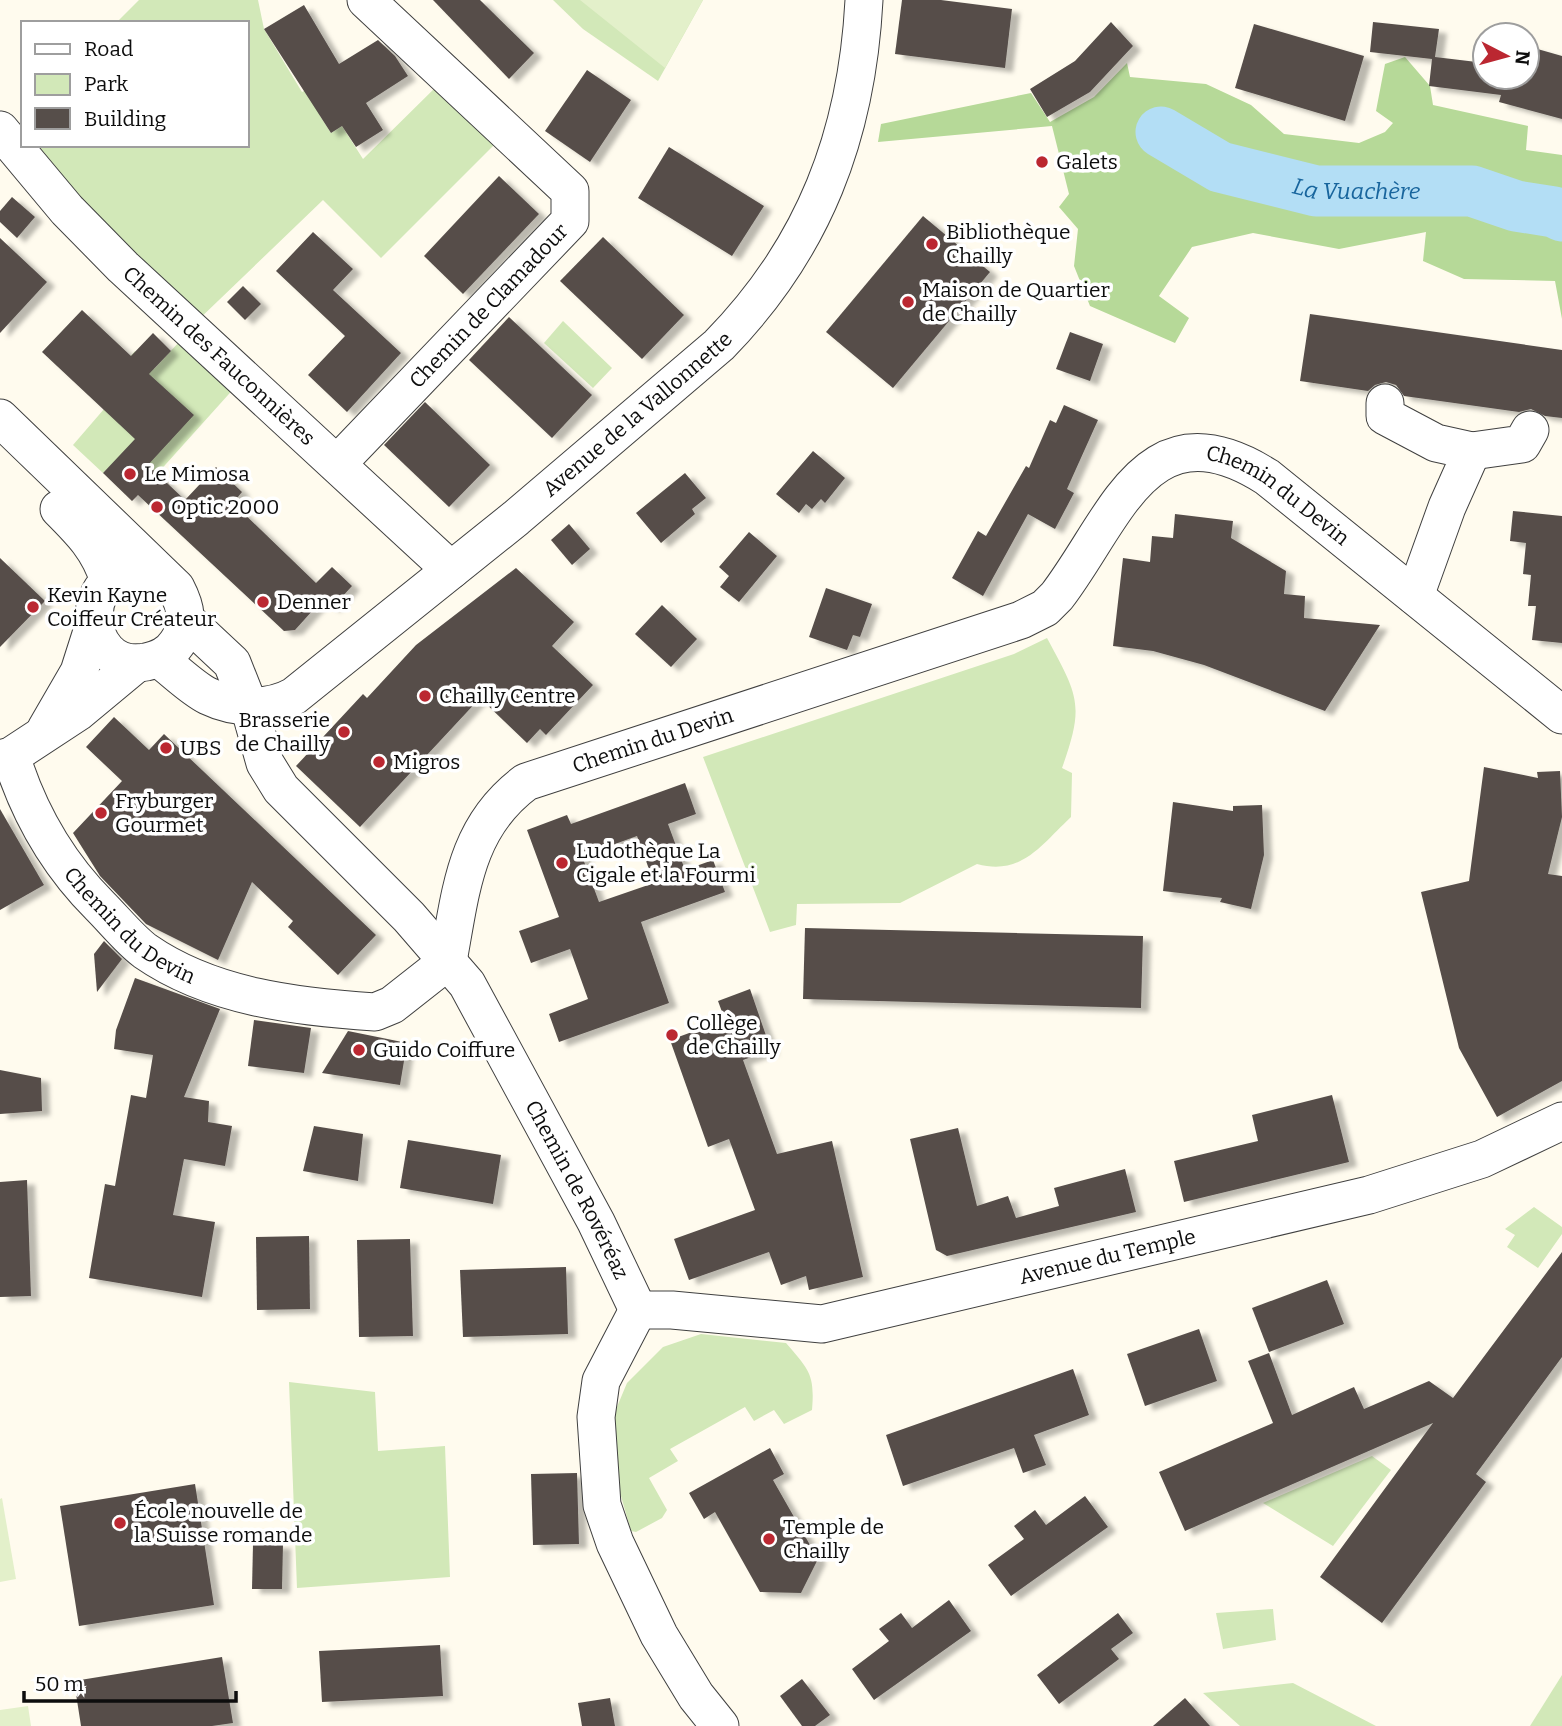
<svg xmlns="http://www.w3.org/2000/svg" width="1562" height="1726" viewBox="0 0 1562 1726" font-family="Bitter,serif">
  <style>
    .green { fill: #d2e8b8 }
    .forest { fill: #b6d998 }
    .pitch { fill: #e3f0ca }
    .lines { fill: none; stroke-linecap: round; stroke-linejoin: round }
    .river { stroke: #b3def5; stroke-width: 51 }
    .building { fill: #564e4a; fill-rule: evenodd; filter: url(#shadow) }
    .minor-casing { stroke: #404040; stroke-width: 39 }
    .minor { stroke: #fff; stroke-width: 37 }
    .poi-dot { fill: #bb2731; stroke: #fff; stroke-width: 2.5 }
    .labels { text-anchor: middle; stroke-width: 7; stroke-linejoin: round; paint-order: stroke }
    .poi-label { font-size: 21px; fill: #0d0d0d; stroke: #fff; text-anchor: start }
    .street-label { font-size: 21px; fill: #0d0d0d; stroke: #fff }
    .water-label { font-size: 23px; font-style: italic; fill: #18659d; stroke: #fff }
  </style>
  <defs>
    <filter id="shadow"><feDropShadow dx="8" dy="4.5" stdDeviation="2" flood-color="#0004"/></filter>
  </defs>
  <rect width="100%" height="100%" fill="#fffbee"/>
  <g class="green">
    <polygon points="139,0 258,0 264,29 302,92 311,87 320,116 331,133 342,126 363,159 441,82 499,140 381,258 323,200 194,324 26,145 247,145 247,23 116,23"/>
    <polygon points="553,0 703,0 658,81 583,29"/>
    <polygon points="563,321 612,368 593,388 544,343"/>
    <polygon points="180,341 237,385 157,474 110,466 103,473 73,445 117,394 107,383 135,351 154,369"/>
    <path d="M 1047,638 C 1078,696 1085,704 1062,768 L 1072,773 L 1071,817 C 1041,845 1022,876 977,864 L 900,903 L 797,904 L 796,925 L 770,932 L 703,757 L 1014,654 Z"/>
    <polygon points="1534,1207 1562,1227 1562,1234 1538,1268 1507,1247 1515,1235 1505,1229"/>
    <path d="M 701,1334 L 786,1343 C 809,1370 815,1374 812,1410 L 784,1424 L 774,1410 L 754,1421 L 745,1407 L 670,1449 L 678,1461 L 649,1478 L 667,1510 L 662,1518 L 636,1532 L 631,1531 L 619,1489 L 614,1414 L 627,1383 L 663,1347 Z"/>
    <polygon points="289,1382 375,1392 378,1451 445,1446 450,1577 297,1588"/>
    <polygon points="1372,1456 1391,1470 1333,1546 1263,1503"/>
    <polygon points="1273,1609 1276,1640 1223,1649 1216,1613"/>
    <polygon points="1562,1675 1562,1726 1530,1726"/>
    <polygon points="1293,1683 1376,1726 1240,1726 1203,1693"/>
  </g>
  <polygon class="forest" points="1405,57 1430,86 1433,105 1528,126 1526,150 1562,155 1562,319 1555,281 1464,279 1423,261 1426,232 1339,249 1253,233 1192,247 1159,296 1189,318 1175,343 1090,306 1074,266 1078,229 1059,207 1069,194 1052,126 878,142 881,124 1031,93 1050,122 1094,97 1127,63 1130,77 1206,84 1251,105 1284,134 1359,143 1385,132 1393,123 1376,111 1385,64"/>
  <g class="pitch">
    <polygon points="580,0 703,0 665,68"/>
    <polygon points="2,1498 16,1579 0,1582 0,1499"/>
    <polygon points="28,1706 31,1726 0,1726 0,1710"/>
  </g>
  <g class="lines">
    <path class="river" id="s1" d="M 1161,132 L 1220,167 L 1316,191 L 1472,191 L 1516,206 L 1554,212 L 1562,216"/>
  </g>
  <g class="building">
    <polygon points="433,0 480,0 534,53 509,79"/>
    <polygon points="902,0 941,0 1012,9 1005,68 895,54"/>
    <polygon points="304,5 339,64 378,40 395,56 408,76 366,103 383,130 356,147 342,126 331,133 264,29"/>
    <polygon points="1111,22 1133,46 1090,92 1047,117 1030,89 1075,61"/>
    <polygon points="1373,22 1439,29 1435,57 1485,63 1485,77 1527,77 1527,46 1562,56 1562,119 1499,102 1501,95 1429,86 1432,59 1370,52"/>
    <polygon points="1254,24 1364,56 1345,121 1235,88"/>
    <polygon points="587,70 631,100 590,162 545,131"/>
    <polygon points="669,147 764,206 732,256 638,198"/>
    <polygon points="499,176 539,214 463,294 424,256"/>
    <polygon points="12,197 35,217 17,238 0,222 0,211"/>
    <polygon points="923,216 990,272 893,388 826,332"/>
    <polygon points="313,232 353,269 333,290 401,353 347,412 308,375 345,336 276,271"/>
    <polygon points="603,237 684,315 642,359 560,281"/>
    <polygon points="0,238 47,282 0,333"/>
    <polygon points="243,286 261,304 245,320 227,302"/>
    <polygon points="82,310 131,356 153,333 171,351 149,374 194,415 148,465 185,500 216,467 242,492 233,503 316,583 332,567 352,586 332,608 323,599 295,630 284,631 138,495 132,501 103,473 135,439 42,352"/>
    <polygon points="1310,314 1562,350 1562,418 1545,416 1531,409 1519,412 1404,396 1396,385 1386,382 1375,385 1368,391 1300,381"/>
    <polygon points="509,317 592,395 552,438 469,360"/>
    <polygon points="1070,332 1103,344 1090,381 1056,369"/>
    <polygon points="425,402 490,465 449,507 384,445"/>
    <polygon points="1064,405 1098,420 1067,489 1074,493 1055,529 1028,514 983,596 952,578 978,531 986,536 1026,466 1029,468 1050,420 1056,423"/>
    <polygon points="813,451 845,478 825,503 821,499 812,509 806,504 799,513 776,494"/>
    <polygon points="685,473 706,498 692,509 695,514 661,543 636,513"/>
    <polygon points="1513,511 1562,516 1562,643 1532,640 1536,606 1528,606 1531,575 1523,574 1526,543 1510,541"/>
    <polygon points="1175,514 1233,521 1231,538 1286,571 1284,594 1305,596 1304,618 1380,625 1325,711 1204,665 1153,651 1113,646 1123,558 1150,562 1152,536 1173,538"/>
    <polygon points="569,524 590,549 572,565 551,540"/>
    <polygon points="749,532 777,556 739,602 720,587 729,576 719,567"/>
    <polygon points="0,558 45,601 0,647"/>
    <polygon points="516,568 574,622 552,646 593,685 546,735 540,729 527,743 480,698 360,827 296,766 363,694 367,698 416,645"/>
    <polygon points="826,588 872,604 860,637 853,635 847,650 809,637"/>
    <polygon points="662,605 697,639 671,667 635,634"/>
    <polygon points="114,717 149,750 164,734 376,935 338,975 288,927 293,921 252,882 218,960 146,924 100,876 73,833 122,781 86,747"/>
    <polygon points="1484,767 1538,778 1537,772 1560,771 1562,817 1548,874 1562,876 1562,1081 1497,1117 1459,1048 1421,892 1469,881"/>
    <path d="M 685,783 L 696,814 L 668,824 L 685,870 L 713,860 L 725,892 L 641,922 L 669,1003 L 559,1042 L 549,1014 L 588,999 L 570,949 L 531,963 L 519,931 L 559,917 L 527,830 L 567,815 L 571,824 ZM 637,836 L 654,883 L 599,902 L 582,856 Z"/>
    <polygon points="1173,802 1233,811 1233,806 1262,805 1264,855 1251,909 1220,902 1222,898 1163,891"/>
    <polygon points="0,809 44,885 0,910"/>
    <polygon points="805,928 1143,936 1141,1008 803,999"/>
    <polygon points="104,941 122,959 97,992 94,954"/>
    <polygon points="135,978 220,1009 184,1097 209,1101 208,1122 232,1126 225,1166 184,1159 173,1215 215,1222 202,1297 89,1278 105,1184 115,1186 131,1095 146,1098 153,1055 114,1049 116,1030"/>
    <polygon points="750,989 771,1050 743,1060 777,1154 832,1141 863,1277 809,1290 806,1276 781,1285 769,1252 689,1280 674,1239 755,1210 729,1139 708,1147 670,1040 725,1020 718,1001"/>
    <polygon points="254,1020 311,1028 304,1073 248,1066"/>
    <polygon points="348,1031 407,1043 400,1085 322,1073"/>
    <polygon points="0,1070 41,1078 42,1111 0,1114"/>
    <polygon points="1332,1095 1349,1162 1184,1202 1174,1161 1258,1141 1252,1115"/>
    <polygon points="314,1126 363,1134 358,1181 303,1171"/>
    <polygon points="958,1128 977,1206 1008,1196 1016,1218 1059,1206 1054,1188 1125,1169 1136,1212 947,1256 936,1250 910,1139"/>
    <polygon points="408,1140 501,1155 493,1204 400,1188"/>
    <polygon points="27,1180 31,1296 0,1297 0,1182"/>
    <polygon points="309,1236 310,1309 257,1310 256,1237"/>
    <polygon points="410,1239 413,1336 359,1337 357,1240"/>
    <polygon points="1562,1252 1562,1357 1476,1474 1486,1482 1382,1623 1320,1577 1433,1423 1185,1531 1159,1472 1273,1423 1248,1361 1269,1353 1292,1415 1354,1387 1364,1409 1429,1381 1453,1398"/>
    <polygon points="566,1267 568,1334 463,1337 460,1270"/>
    <polygon points="1327,1280 1344,1324 1269,1352 1252,1308"/>
    <polygon points="1199,1329 1217,1381 1145,1406 1127,1354"/>
    <polygon points="1073,1369 1089,1415 1034,1435 1046,1465 1023,1473 1014,1448 903,1486 886,1435"/>
    <polygon points="770,1448 784,1474 773,1480 818,1559 801,1593 760,1592 715,1512 704,1519 689,1493"/>
    <polygon points="577,1473 579,1544 533,1545 531,1474"/>
    <polygon points="195,1484 214,1605 79,1626 60,1506"/>
    <polygon points="1085,1496 1108,1527 1011,1596 988,1565 1024,1539 1014,1526 1035,1510 1046,1525"/>
    <polygon points="253,1544 283,1544 282,1589 252,1589"/>
    <polygon points="949,1600 971,1631 874,1700 852,1669 889,1641 879,1629 901,1613 912,1628"/>
    <polygon points="1118,1613 1133,1633 1111,1649 1119,1659 1059,1704 1037,1675"/>
    <polygon points="440,1645 443,1696 322,1702 319,1651"/>
    <polygon points="222,1657 233,1723 212,1726 81,1726 74,1681"/>
    <polygon points="802,1679 830,1715 815,1726 802,1726 780,1696"/>
    <polygon points="610,1698 615,1726 582,1726 578,1703"/>
    <polygon points="1185,1698 1210,1726 1153,1726"/>
  </g>
  <g class="lines">
    <g class="minor-casing">
      <g id="minor">
        <path id="s2" d="M 0,130 L 67,210 L 123,267 L 451,570"/>
        <polyline points="1385,403 1385,416 1436,443 1472,451 1447,507 1415,596"/>
        <path d="M 0,418 L 176,588 C 186,607 190,624 177,643 C 169,655 159,659 146,662 C 77,676 71,546 164,577"/>
        <polyline points="1472,451 1522,444 1530,430"/>
        <path id="s3" d="M 337,464 L 570,221 L 570,191 L 366,0"/>
        <path d="M 59,509 C 82,532 99,549 109,581"/>
        <path id="s4" d="M 186,620 L 232,663 L 249,706 L 265,763 L 281,789 L 409,917 L 467,984 L 596,1222 L 638,1310"/>
        <path id="s5" d="M 159,659 C 173,669 193,689 208,696 C 235,709 269,710 294,696 L 516,518 L 719,345 C 814,248 857,135 864,0"/>
        <polyline points="46,729 79,672 94,625"/>
        <path id="s6" d="M 11,756 C 29,814 57,863 100,906 C 114,920 129,939 145,951 C 211,997 297,1007 375,1012 L 392,1005 L 448,961 C 461,891 465,827 526,782 L 1021,620 L 1045,608 L 1057,596 C 1116,519 1147,401 1267,477 L 1562,715"/>
        <polyline points="0,759 11,756 78,712 137,663"/>
        <path id="s7" d="M 638,1310 L 672,1310 L 822,1324 L 1369,1195 L 1482,1159 L 1562,1121"/>
        <polyline points="638,1310 601,1381 596,1417 602,1505 615,1543 659,1635 696,1696 720,1726"/>
      </g>
    </g>
    <use href="#minor" class="minor"/>
  </g>
  <g class="poi-dot">
    <circle cx="1042" cy="162" r="7"/>
    <circle cx="932" cy="244" r="7"/>
    <circle cx="908" cy="302" r="7"/>
    <circle cx="130" cy="474" r="7"/>
    <circle cx="157" cy="507" r="7"/>
    <circle cx="263" cy="602" r="7"/>
    <circle cx="33" cy="607" r="7"/>
    <circle cx="425" cy="696" r="7"/>
    <circle cx="344" cy="732" r="7"/>
    <circle cx="166" cy="748" r="7"/>
    <circle cx="379" cy="762" r="7"/>
    <circle cx="101" cy="813" r="7"/>
    <circle cx="562" cy="863" r="7"/>
    <circle cx="672" cy="1035" r="7"/>
    <circle cx="359" cy="1050" r="7"/>
    <circle cx="120" cy="1523" r="7"/>
    <circle cx="769" cy="1539" r="7"/>
  </g>
  <g class="labels">
    <g class="poi-label">
      <text x="1056" y="169">Galets</text>
      <text x="946" y="239">Bibliothèque<tspan x="946" dy="24">Chailly</tspan></text>
      <text x="922" y="297">Maison de Quartier<tspan x="922" dy="24">de Chailly</tspan></text>
      <text x="144" y="481">Le Mimosa</text>
      <text x="171" y="514">Optic 2000</text>
      <text x="47" y="602">Kevin Kayne<tspan x="47" dy="24">Coiffeur Créateur</tspan></text>
      <text x="277" y="609">Denner</text>
      <text x="439" y="703">Chailly Centre</text>
      <text x="330" y="727" text-anchor="end">Brasserie<tspan x="330" dy="24">de Chailly</tspan></text>
      <text x="180" y="755">UBS</text>
      <text x="393" y="769">Migros</text>
      <text x="115" y="808">Fryburger<tspan x="115" dy="24">Gourmet</tspan></text>
      <text x="576" y="858">Ludothèque La<tspan x="576" dy="24">Cigale et la Fourmi</tspan></text>
      <text x="686" y="1030">Collège<tspan x="686" dy="24">de Chailly</tspan></text>
      <text x="373" y="1057">Guido Coiffure</text>
      <text x="134" y="1518">École nouvelle de<tspan x="134" dy="24">la Suisse romande</tspan></text>
      <text x="783" y="1534">Temple de<tspan x="783" dy="24">Chailly</tspan></text>
    </g>
    <g class="street-label">
      <text dy="7" stroke="none"><textPath href="#s3" startOffset="219">Chemin de Clamadour</textPath></text>
      <text dy="7" stroke="none"><textPath href="#s2" startOffset="315">Chemin des Fauconnières</textPath></text>
      <text dy="7" stroke="none"><textPath href="#s5" startOffset="595">Avenue de la Vallonnette</textPath></text>
      <text dy="7" stroke="none"><textPath href="#s6" startOffset="1638">Chemin du Devin</textPath></text>
      <text dy="7" stroke="none"><textPath href="#s6" startOffset="905">Chemin du Devin</textPath></text>
      <text dy="7" stroke="none"><textPath href="#s6" startOffset="212">Chemin du Devin</textPath></text>
      <text dy="7" stroke="none"><textPath href="#s4" startOffset="702">Chemin de Rovéréaz</textPath></text>
      <text dy="7" stroke="none"><textPath href="#s7" startOffset="478">Avenue du Temple</textPath></text>
    </g>
    <g class="water-label">
      <text dy="8" stroke="none"><textPath href="#s1" startOffset="208">La Vuachère</textPath></text>
    </g>
  </g>
  <rect x="21" y="21" width="228" height="126" fill="#ffffff" stroke="#9e9e9e" stroke-width="2"/>
  <rect x="35" y="44" width="35" height="10" fill="#ffffff" stroke="#9e9e9e" stroke-width="2"/>
  <text x="84" y="56" font-size="21" fill="#0d0d0d">Road</text>
  <rect x="35" y="74" width="35" height="21" fill="#d2e8b8" stroke="#9e9e9e" stroke-width="2"/>
  <text x="84" y="91" font-size="21" fill="#0d0d0d">Park</text>
  <rect x="35" y="108" width="35" height="21" fill="#564e4a" stroke="#9e9e9e" stroke-width="2"/>
  <text x="84" y="126" font-size="21" fill="#0d0d0d">Building</text>
  <g transform="translate(1506 56) rotate(96)"><circle r="33" fill="#ffffff" stroke="#9e9e9e" stroke-width="2"/>
  <path d="M0-5L12 26L0 18L-12 26Z" fill="#bb2731"/>
  <text y="-10" font-size="19" font-weight="bold" text-anchor="middle" fill="#0d0d0d">N</text>
  </g>
  <path d="M24 1691v10h212v-10" fill="none" stroke="#0d0d0d" stroke-width="3.5"/>
  <text x="35" y="1691" font-size="21" fill="#0d0d0d" stroke="#ffffff" stroke-width="5" paint-order="stroke">50 m</text>
</svg>
